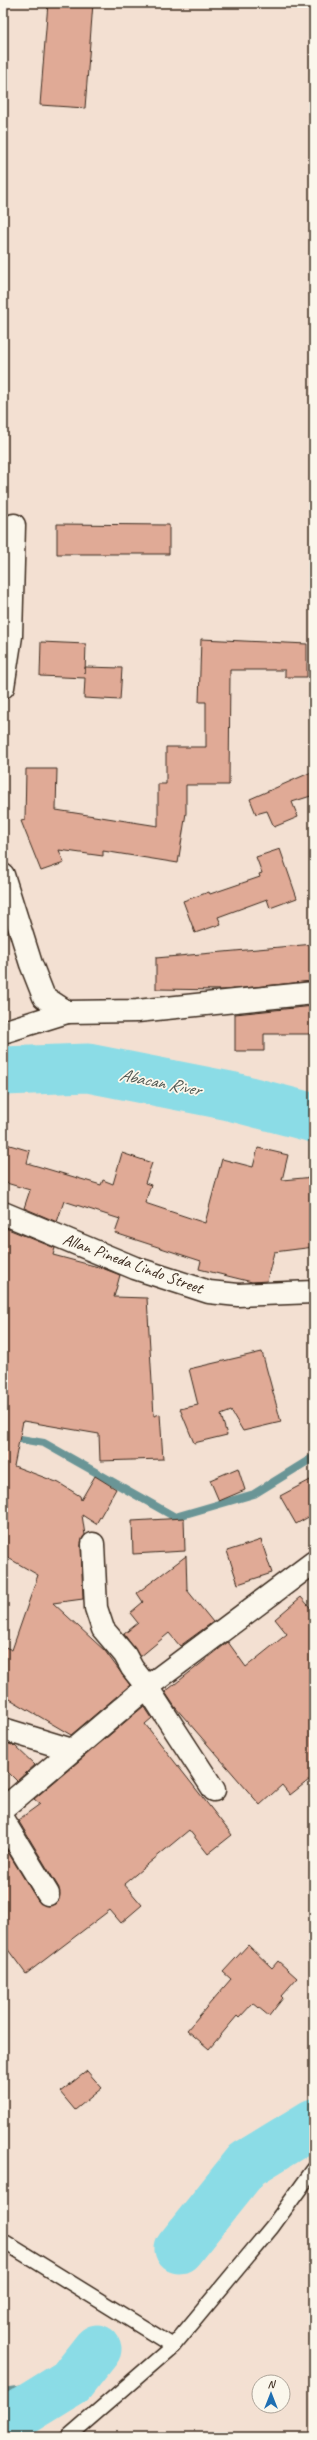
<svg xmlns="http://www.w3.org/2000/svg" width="317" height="2440" viewBox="0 0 317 2440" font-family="Caveat,sans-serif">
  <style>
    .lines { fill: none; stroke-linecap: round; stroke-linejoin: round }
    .stream { stroke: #6b9596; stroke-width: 8 }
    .river { stroke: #8bdce6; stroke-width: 49 }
    .building { fill: #e0aa96; stroke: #3b2a1e }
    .service-casing { stroke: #3b2a1e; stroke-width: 17 }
    .minor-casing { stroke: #3b2a1e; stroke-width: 25 }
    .service { stroke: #fbf7ec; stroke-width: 14 }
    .minor { stroke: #fbf7ec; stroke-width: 22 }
    .labels { text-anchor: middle; stroke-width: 3.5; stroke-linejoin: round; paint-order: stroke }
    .street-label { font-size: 17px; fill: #3b2a1e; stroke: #fbf7ec }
    .water-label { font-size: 18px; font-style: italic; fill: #4f5650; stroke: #fbf7ec }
  </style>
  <rect width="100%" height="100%" fill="#f3e0d2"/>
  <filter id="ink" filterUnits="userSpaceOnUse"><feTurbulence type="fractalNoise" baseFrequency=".025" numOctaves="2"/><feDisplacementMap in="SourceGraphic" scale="8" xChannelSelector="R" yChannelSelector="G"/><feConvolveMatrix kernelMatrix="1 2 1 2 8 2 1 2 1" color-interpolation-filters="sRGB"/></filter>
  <g filter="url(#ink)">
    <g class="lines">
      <g class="stream">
        <polyline points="3,1436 44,1443 175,1517 254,1494 314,1457"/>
        <polyline points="3,2392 71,2382"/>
      </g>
      <g class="river">
        <polyline points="3,1071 88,1068 230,1096 314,1118"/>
        <polyline points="179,2249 247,2164 314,2123"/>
        <polyline points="3,2424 71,2382 97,2349"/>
      </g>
    </g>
    <g class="building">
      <polygon points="48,3 93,3 85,108 40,105"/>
      <polygon points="57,524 169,525 169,554 57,554"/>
      <polygon points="201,639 307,644 307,677 285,677 285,670 230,670 229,785 186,785 186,813 178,863 103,851 103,856 59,850 64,863 41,871 21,821 25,820 26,769 57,769 56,810 158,826 158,784 166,784 166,747 206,747 206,702 199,702"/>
      <polygon points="41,642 86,644 85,673 85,667 122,668 120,700 84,698 85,678 40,676"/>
      <polygon points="314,771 314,795 292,802 298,817 274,827 267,811 256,814 250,799"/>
      <polygon points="280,849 297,898 270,908 267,899 218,917 221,924 195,933 183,901 209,892 210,894 260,877 259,874 262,873 256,857"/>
      <polygon points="314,944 314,981 224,990 156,989 156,958"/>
      <polygon points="314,1006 314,1034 264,1034 264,1051 235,1051 235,1014"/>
      <polygon points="3,1143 30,1151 27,1163 101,1185 103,1180 113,1184 122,1153 152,1163 145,1183 151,1185 145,1203 205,1223 222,1159 253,1167 258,1148 288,1155 282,1180 314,1177 314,1247 274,1252 267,1281 252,1282 199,1269 201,1261 115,1233 120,1219 64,1201 57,1222 24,1208 30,1190 3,1182"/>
      <polygon points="3,1227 55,1248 53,1255 102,1268 120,1275 114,1297 147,1298 154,1416 160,1414 163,1459 100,1461 99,1434 23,1421 14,1466 59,1483 80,1496 81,1500 95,1476 116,1489 96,1524 82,1515 85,1535 81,1545 83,1599 53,1603 105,1651 130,1685 71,1735 3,1695 3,1646 12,1650 38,1575 3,1555"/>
      <polygon points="262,1352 281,1422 243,1431 231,1411 221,1415 227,1435 194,1443 180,1409 198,1405 189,1369"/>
      <polygon points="238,1468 245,1490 219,1501 210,1480"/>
      <polygon points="314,1478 314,1514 296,1524 280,1496"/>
      <polygon points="184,1518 185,1551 133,1554 132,1521"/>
      <polygon points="261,1540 272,1573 238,1584 227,1551"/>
      <polygon points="186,1556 187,1590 213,1622 180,1646 169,1633 140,1657 124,1634 138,1623 130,1613 143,1602 137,1593"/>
      <polygon points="301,1597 314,1612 314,1776 290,1795 282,1785 260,1805 175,1707 165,1692 228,1642 246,1667 287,1634 275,1619"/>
      <polygon points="144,1706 152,1718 145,1724 232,1835 208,1854 189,1830 124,1884 142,1905 121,1923 110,1910 26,1974 3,1943 3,1844 38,1901 48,1906 55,1904 59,1900 59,1888 18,1820 40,1804 34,1799"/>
      <polygon points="3,1742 15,1746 35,1765 17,1781 3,1767"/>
      <polygon points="248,1945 272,1968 278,1961 297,1978 281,1996 283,1998 269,2016 253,2003 239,2018 237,2016 209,2049 187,2030 231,1979 223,1972"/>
      <polygon points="87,2071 102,2088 75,2110 60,2092"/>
    </g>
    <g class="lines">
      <g class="service-casing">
        <g id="service">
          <polyline points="3,2241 173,2346"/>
          <polyline points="68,2437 173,2346 272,2227 314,2169"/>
        </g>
      </g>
      <g class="minor-casing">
        <g id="minor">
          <polyline points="3,687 11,636 14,525"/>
          <polyline points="3,875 31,964 44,997 67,1012 137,1011 314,993"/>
          <polyline points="3,1032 67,1012"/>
          <polyline points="3,1213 135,1268 209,1292 238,1295 314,1292"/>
          <polyline points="93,1544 96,1608 103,1629 125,1655 132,1668 147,1687 214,1790"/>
          <polyline points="3,1729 72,1750"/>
          <polyline points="3,1809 147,1687 314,1562"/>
          <polyline points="3,1820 48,1894"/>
        </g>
      </g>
      <use href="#service" class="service"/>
      <use href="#minor" class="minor"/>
    </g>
  </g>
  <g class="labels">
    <g class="street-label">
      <text transform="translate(133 1263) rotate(20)" y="6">Allan Pineda Lindo Street</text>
    </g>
    <g class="water-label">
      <text transform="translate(160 1082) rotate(11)" y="6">Abacan River</text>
    </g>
  </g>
  <rect width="317" height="2440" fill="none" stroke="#fbf7ec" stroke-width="16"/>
  <rect x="8" y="8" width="301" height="2424" fill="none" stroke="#3b2a1e" stroke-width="1.5" filter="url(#ink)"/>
  <g transform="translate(271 2394)"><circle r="19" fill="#fbf7ec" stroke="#aea59a"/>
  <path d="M0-3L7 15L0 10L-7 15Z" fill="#1f6fb2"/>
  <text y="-6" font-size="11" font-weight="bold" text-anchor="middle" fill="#3b2a1e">N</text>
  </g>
</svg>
